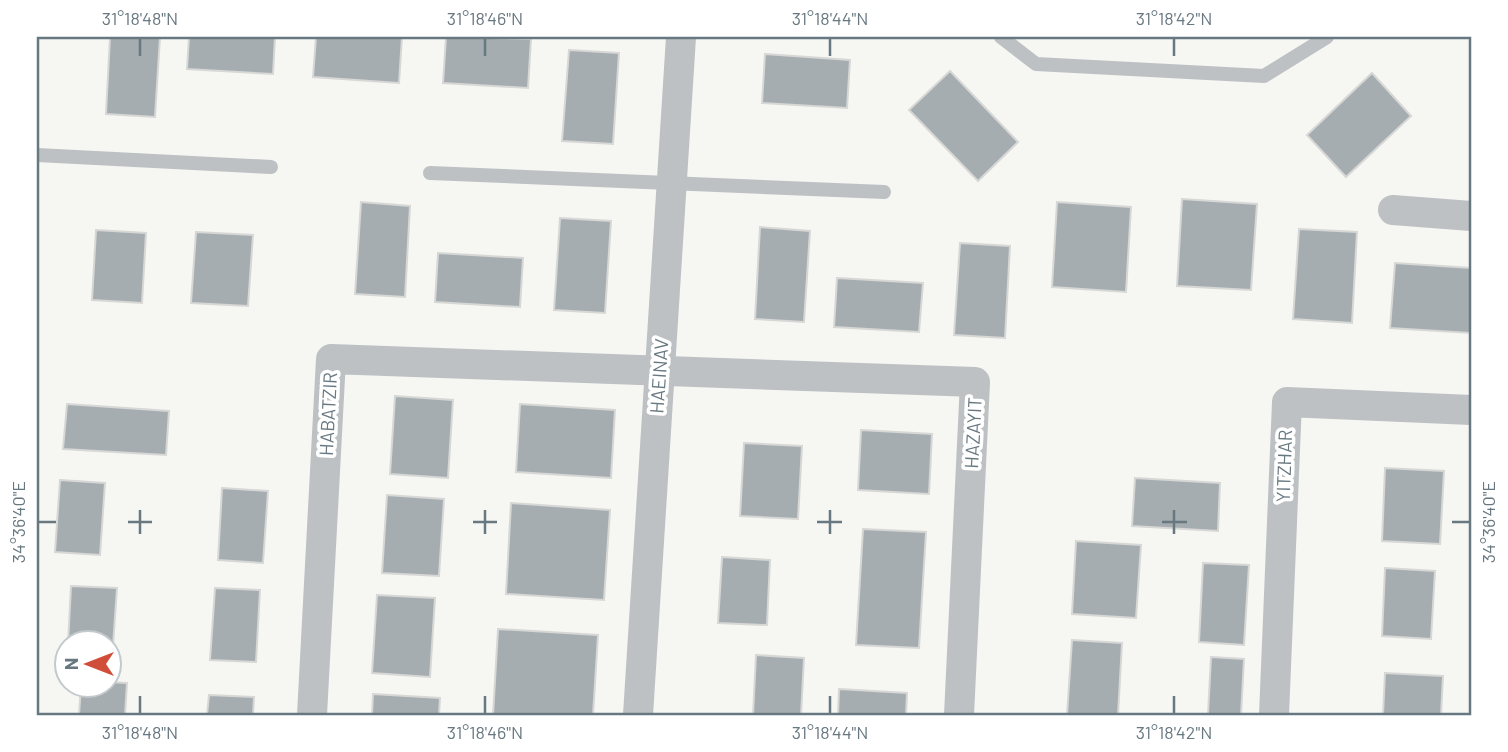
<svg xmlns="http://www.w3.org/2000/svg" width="1508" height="752" viewBox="0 0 1508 752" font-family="Barlow,sans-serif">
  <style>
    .building { fill: #a5adb1; stroke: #d7d7d6; stroke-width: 2 }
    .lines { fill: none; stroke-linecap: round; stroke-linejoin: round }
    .service { stroke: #bdc1c4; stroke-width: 14 }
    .minor { stroke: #bdc1c4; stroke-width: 30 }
    .ticks { fill: none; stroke: #687881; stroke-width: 2.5 }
    .labels { text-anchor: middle; stroke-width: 7; stroke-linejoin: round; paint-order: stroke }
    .street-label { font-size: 19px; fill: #687881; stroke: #fff }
    .neatline { fill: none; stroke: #687881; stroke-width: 2.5 }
    .ticks-label { font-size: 18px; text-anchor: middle; fill: #687881 }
  </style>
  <rect width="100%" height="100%" fill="#f6f6f3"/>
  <g class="building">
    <polygon points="110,37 160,37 155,117 106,114"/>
    <polygon points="189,37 275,37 273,74 187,69"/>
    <polygon points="316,37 402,37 399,83 313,77"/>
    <polygon points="446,37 531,39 528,88 443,83"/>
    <polygon points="569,50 619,53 613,144 562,141"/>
    <polygon points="765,54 850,60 847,108 762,103"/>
    <polygon points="950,71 1018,142 978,181 909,110"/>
    <polygon points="1372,73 1411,116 1346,177 1307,135"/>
    <polygon points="1182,199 1257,204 1251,290 1177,286"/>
    <polygon points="361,202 410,206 405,297 355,294"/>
    <polygon points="1057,202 1131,207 1126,292 1052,287"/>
    <polygon points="560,218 611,221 605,313 554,310"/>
    <polygon points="760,227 810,231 804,322 755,319"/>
    <polygon points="1299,229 1357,232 1352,323 1293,319"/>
    <polygon points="96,230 146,233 142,303 92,300"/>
    <polygon points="196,232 253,235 248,306 191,303"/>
    <polygon points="960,243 1010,246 1005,338 954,335"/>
    <polygon points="438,253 523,258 520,307 435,302"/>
    <polygon points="1395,263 1471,268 1471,333 1390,328"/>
    <polygon points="837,278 923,283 919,332 834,327"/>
    <polygon points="395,396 453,400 448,478 390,474"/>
    <polygon points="67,404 169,411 166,455 63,449"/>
    <polygon points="520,404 615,410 611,478 516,472"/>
    <polygon points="861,430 932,434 929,494 858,490"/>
    <polygon points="744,443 802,446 798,519 740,516"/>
    <polygon points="1385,468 1444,471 1440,544 1382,541"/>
    <polygon points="1135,478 1220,483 1218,531 1132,526"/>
    <polygon points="60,480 105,483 100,555 55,552"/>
    <polygon points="222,488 268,491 263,563 218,560"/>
    <polygon points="387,495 444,499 439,576 382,573"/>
    <polygon points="511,503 610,510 604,600 506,594"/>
    <polygon points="863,529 926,532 919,648 856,645"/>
    <polygon points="1076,541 1141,545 1136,618 1072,614"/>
    <polygon points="722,557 770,560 767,625 718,623"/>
    <polygon points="1203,563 1249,565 1244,645 1199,642"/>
    <polygon points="1385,568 1435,571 1431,639 1382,636"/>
    <polygon points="71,586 117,588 112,660 108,660 108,644 68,644"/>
    <polygon points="215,588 260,590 256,662 210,660"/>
    <polygon points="377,595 435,598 430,677 372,673"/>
    <polygon points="498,629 598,635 593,715 493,715"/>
    <polygon points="1072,640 1122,643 1118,715 1067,715"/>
    <polygon points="756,655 804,658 801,715 753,715"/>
    <polygon points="1211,657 1244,659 1241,715 1208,714"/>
    <polygon points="1385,673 1443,676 1441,715 1383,715"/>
    <polygon points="108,682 127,683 125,715 79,715 81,686 108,686"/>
    <polygon points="839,689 907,693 906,715 838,715"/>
    <polygon points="373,694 440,698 439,715 372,715"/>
    <polygon points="209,695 254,697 253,715 207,715"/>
  </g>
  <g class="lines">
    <g class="service">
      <polyline points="1001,37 1036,64 1264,76 1327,37"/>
      <polyline points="37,155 271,167"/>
      <polyline points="430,173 884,192"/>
    </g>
    <g class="minor">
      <polyline points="1393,210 1471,216"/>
      <polyline points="312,715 331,359 975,382 959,715"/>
      <polyline points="638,715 681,37"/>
      <polyline points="1274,715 1287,402 1471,410"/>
    </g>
  </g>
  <path class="ticks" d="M 140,38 L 140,56M 485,38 L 485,56M 830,38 L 830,56M 1174,38 L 1174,56M 140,510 L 140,534M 485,510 L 485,534M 830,510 L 830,534M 1174,510 L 1174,534M 38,522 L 56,522M 128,522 L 152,522M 473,522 L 497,522M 817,522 L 842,522M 1162,522 L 1187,522M 1452,522 L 1470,522M 140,696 L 140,714M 485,696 L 485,714M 830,696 L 830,714M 1174,696 L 1174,714"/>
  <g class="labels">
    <g class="street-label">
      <text transform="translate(659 376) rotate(-86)" y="7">HAEINAV</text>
      <text transform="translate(328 414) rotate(-87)" y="7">HABATZIR</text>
      <text transform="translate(973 433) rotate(-87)" y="7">HAZAYIT</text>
      <text transform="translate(1284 466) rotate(-88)" y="7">YITZHAR</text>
    </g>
  </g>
  <rect width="1508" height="752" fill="none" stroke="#ffffff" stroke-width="77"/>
  <g transform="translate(88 664) rotate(270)"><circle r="33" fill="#ffffff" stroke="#c3c9cd" stroke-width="2"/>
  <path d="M0-5L12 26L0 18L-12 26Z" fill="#d04d39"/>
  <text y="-10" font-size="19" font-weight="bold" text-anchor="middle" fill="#687881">N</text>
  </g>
  <rect x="38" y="38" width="1432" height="676" class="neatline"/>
  <g class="ticks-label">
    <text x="140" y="25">31°18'48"N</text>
    <text x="485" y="25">31°18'46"N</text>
    <text x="830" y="25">31°18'44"N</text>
    <text x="1174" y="25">31°18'42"N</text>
    <text transform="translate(1489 522) rotate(-90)" y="6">34°36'40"E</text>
    <text transform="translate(19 522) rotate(-90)" y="6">34°36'40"E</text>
    <text x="140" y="739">31°18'48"N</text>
    <text x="485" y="739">31°18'46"N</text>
    <text x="830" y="739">31°18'44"N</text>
    <text x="1174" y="739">31°18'42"N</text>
  </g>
</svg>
